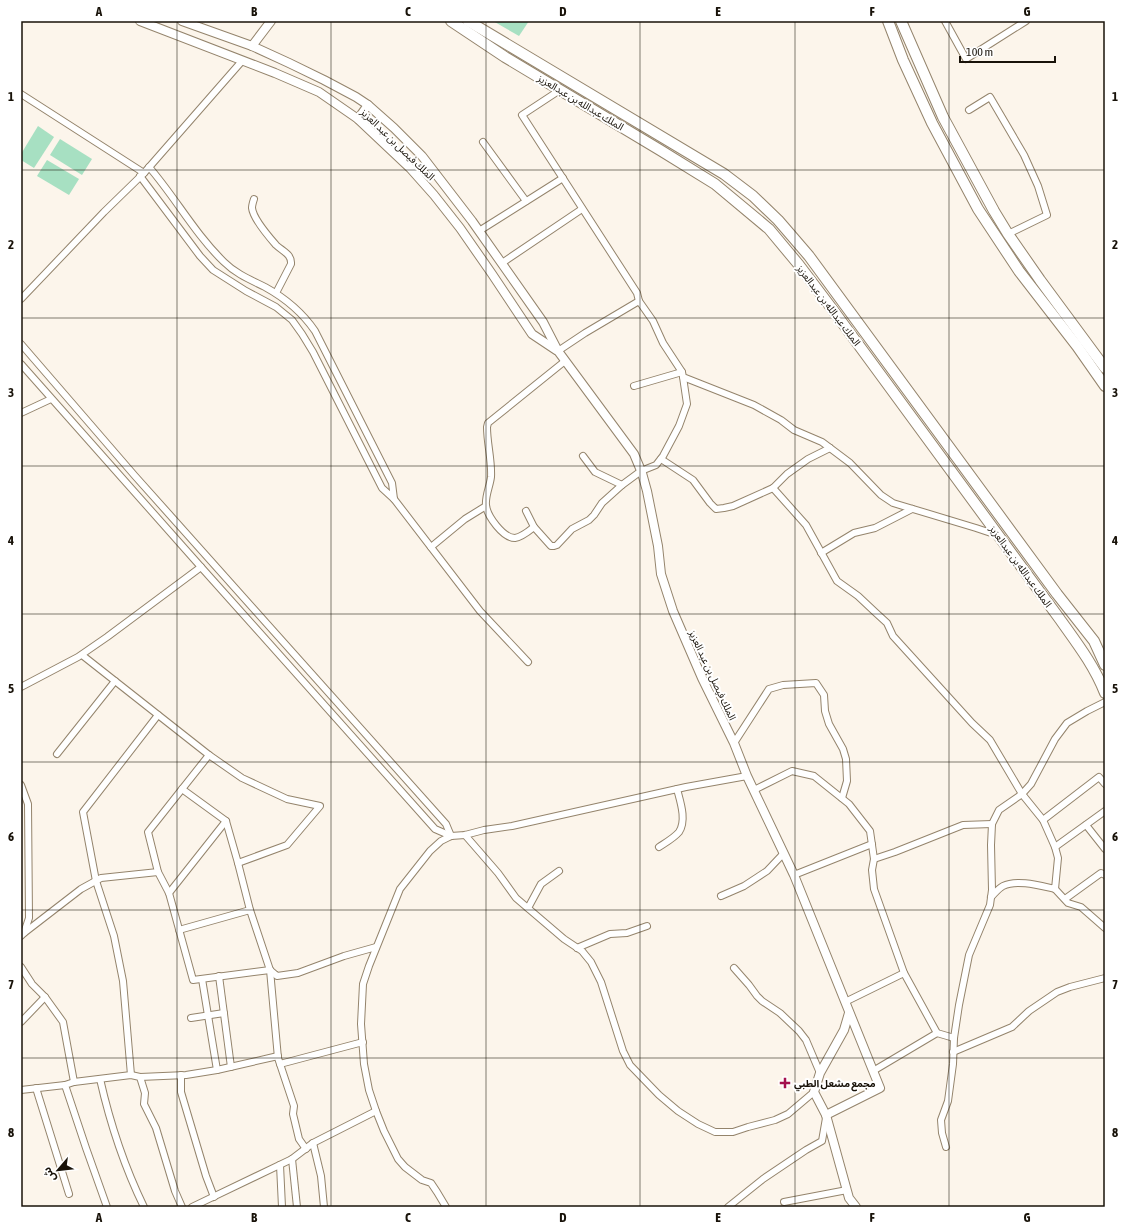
<svg xmlns="http://www.w3.org/2000/svg" width="1126" height="1228" viewBox="0 0 1126 1228" font-family="'Asap Condensed','Noto Sans Arabic',sans-serif">
  <style>
    .green { fill: #a7e0c2 }
    .lines { fill: none; stroke-linecap: round; stroke-linejoin: round }
    .minor-casing { stroke: #94846c; stroke-width: 8 }
    .tertiary-casing { stroke: #94846c; stroke-width: 10 }
    .primary-casing { stroke: #94846c; stroke-width: 12 }
    .minor { stroke: #fff; stroke-width: 6 }
    .tertiary { stroke: #fff; stroke-width: 8 }
    .primary { stroke: #fff; stroke-width: 10 }
    .grid { fill: none; stroke: #181209; stroke-width: 1; stroke-opacity: 0.55 }
    .poi-dot { fill: #a4114f; stroke: #fff; stroke-width: 1.5 }
    .labels { text-anchor: middle; stroke-width: 4; stroke-linejoin: round; paint-order: stroke }
    .street-label { font-size: 10px; fill: #181209; stroke: #fff }
    .poi-label { font-size: 10px; font-weight: bold; fill: #181209; stroke: #fff; text-anchor: start }
    .neatline { fill: none; stroke: #181209; stroke-width: 1.5 }
    .grid-label { font-size: 13px; text-anchor: middle; font-weight: bold; fill: #181209 }
  </style>
  <rect width="100%" height="100%" fill="#fcf5eb"/>
  <g class="green">
    <polygon points="493,21 529,21 519,36"/>
    <polygon points="38,126 54,137 34,168 21,160 21,154"/>
    <polygon points="60,139 92,159 82,175 50,155"/>
    <polygon points="47,160 79,179 69,195 37,176"/>
  </g>
  <g class="lines">
    <g class="minor-casing">
      <g id="minor">
        <polyline points="945,21 966,59 1026,21"/>
        <polyline points="560,90 522,115 637,293 639,301"/>
        <polyline points="21,94 144,173"/>
        <polyline points="969,110 990,97 1024,155 1038,186 1047,215 1008,234"/>
        <polyline points="483,142 526,201"/>
        <path d="M 140,176 L 200,256 L 213,270 L 246,291 L 276,307 L 292,320 L 302,334 L 313,352 L 382,488 L 394,499 L 392,483 L 315,331 C 302,312 285,298 265,287 C 251,280 236,274 224,262 C 195,234 175,197 149,167"/>
        <path d="M 254,199 C 253,202 252,205 252,208 C 253,218 269,237 276,245 C 282,251 292,254 291,264 L 276,293"/>
        <polyline points="479,231 563,178"/>
        <polyline points="502,263 582,209"/>
        <polyline points="21,299 104,212 144,173 242,61"/>
        <polyline points="21,344 135,476 446,824 451,836"/>
        <polyline points="558,351 585,333 639,301 653,321 663,343 682,372 683,377 754,405 781,420 794,430 822,442 850,463 881,495 893,503 976,528 997,535"/>
        <polyline points="21,364 201,567 435,829 451,836"/>
        <polyline points="634,386 682,372"/>
        <polyline points="21,413 51,399"/>
        <polyline points="583,456 595,472 622,485"/>
        <polyline points="661,459 693,480 710,503 716,509 724,508 733,506 773,488 787,474 808,459 830,448"/>
        <path d="M 773,488 L 806,525 L 837,581 L 858,596 L 875,612 L 887,623 L 893,636 L 972,723 L 990,740 L 1022,794 L 1043,820 L 1055,847 L 1058,858 L 1055,889 C 1041,886 1017,879 1003,886 C 999,888 995,893 991,897"/>
        <polyline points="394,499 480,611 528,662"/>
        <polyline points="526,511 534,527 551,546 554,546 557,545 572,529 589,520 594,515 602,503 622,485 641,471 656,465 663,456 679,426 687,404 683,377"/>
        <path d="M 534,527 C 529,531 522,537 515,538 C 503,538 487,516 486,505 C 485,496 490,486 491,477 C 492,460 487,444 487,427 L 488,423 L 565,361"/>
        <polyline points="431,547 465,519 486,506"/>
        <polyline points="821,553 854,533 875,528 912,509"/>
        <polyline points="21,687 78,657 107,637 201,567"/>
        <polyline points="734,743 769,689 783,685 816,683 824,695 825,711 829,724 843,749 846,759 847,781 842,798"/>
        <polyline points="57,754 115,681"/>
        <polyline points="209,755 242,778 287,799 320,806 287,845 238,863"/>
        <polyline points="21,785 28,804 29,918 24,933 21,936"/>
        <polyline points="754,790 792,771 814,776 849,804 870,831 874,859 872,870 874,889 904,973 937,1033 954,1038"/>
        <polyline points="1043,820 1099,777 1105,784"/>
        <polyline points="1086,825 1105,849"/>
        <polyline points="465,835 498,873 516,898 564,939 582,951 591,962 601,982 623,1051 630,1065 659,1095 678,1111 698,1124 715,1132 733,1132 748,1127 775,1120 788,1114 814,1092"/>
        <path d="M 659,847 C 665,843 674,838 679,832 C 687,820 680,801 677,789"/>
        <polyline points="1055,847 1105,811"/>
        <polyline points="874,859 895,852 963,825 992,824"/>
        <polyline points="158,872 169,893 193,980 270,970 250,910 238,863 226,821 182,789"/>
        <polyline points="794,875 872,844"/>
        <polyline points="1055,889 1068,903 1081,907 1105,928"/>
        <polyline points="169,893 226,821"/>
        <polyline points="721,896 744,886 767,871 784,853"/>
        <polyline points="1065,899 1101,873 1105,875"/>
        <polyline points="528,908 541,884 559,871"/>
        <polyline points="179,930 250,910"/>
        <polyline points="24,933 81,889 101,878 158,872 148,832 209,755 82,655"/>
        <polyline points="577,948 610,934 627,933 647,926"/>
        <polyline points="21,967 32,984 45,997 63,1022 74,1082 131,1075 140,1077 145,1093 144,1104 156,1128 175,1191 182,1207"/>
        <polyline points="734,968 749,985 757,996 762,1001 780,1013 799,1031 806,1040 820,1073"/>
        <polyline points="270,970 278,1058 294,1106 293,1114 299,1139 306,1149"/>
        <polyline points="270,970 277,976 298,973 344,956 376,947"/>
        <polyline points="219,976 231,1067"/>
        <polyline points="202,979 217,1070"/>
        <polyline points="845,1002 904,973"/>
        <polyline points="191,1018 224,1013"/>
        <polyline points="21,1022 45,997"/>
        <polyline points="953,1052 1012,1027 1029,1011 1057,992 1070,987 1105,978"/>
        <polyline points="280,1064 363,1042"/>
        <polyline points="873,1071 937,1033"/>
        <polyline points="131,1075 123,981 114,936 96,881 83,812 158,715"/>
        <polyline points="181,1075 181,1092 206,1176 214,1197"/>
        <polyline points="140,1077 186,1075 217,1070 278,1056"/>
        <path d="M 100,1079 C 110,1123 124,1166 144,1207"/>
        <polyline points="74,1082 65,1085 86,1148 107,1207"/>
        <polyline points="36,1088 69,1194"/>
        <polyline points="21,1090 65,1085"/>
        <polyline points="313,1143 321,1176 324,1207"/>
        <polyline points="946,1147 942,1133 941,1120 948,1101 953,1064 954,1038 959,1005 969,955 990,905 992,890 991,845 992,824 999,810 1022,794 1031,784 1055,739 1067,723 1087,711 1105,702"/>
        <polyline points="292,1159 297,1207"/>
        <polyline points="280,1165 282,1207"/>
        <polyline points="784,1202 847,1190"/>
        <polyline points="192,1207 292,1159 313,1143 376,1111"/>
        <polyline points="446,1207 437,1192 431,1183 422,1180 405,1167 398,1159 384,1131 376,1111 369,1090 364,1064 361,1024 363,984 369,966 400,889 430,851 441,841 451,836 465,835 484,830 512,826 686,787 747,776"/>
        <polyline points="728,1207 763,1179 806,1150 822,1141 826,1118"/>
      </g>
    </g>
    <g class="tertiary-casing">
      <g id="tertiary">
        <polyline points="140,21 275,73 319,92 358,119 410,168 434,195 460,228 492,274 532,334 556,350"/>
        <polyline points="182,21 252,46 289,63 324,80 356,97 368,105 394,128 422,156 472,221 543,322 558,351 634,454 642,473 647,491 658,546 661,574 673,611 702,678 734,743 747,776 794,875 880,1088 826,1115"/>
        <polyline points="252,46 271,21"/>
        <polyline points="358,119 368,105"/>
        <polyline points="849,1013 844,1030 820,1073 814,1092 826,1115 849,1198 856,1207"/>
      </g>
    </g>
    <g class="primary-casing">
      <g id="primary">
        <path d="M 451,21 L 505,57 L 660,150 L 715,184 L 769,229 L 799,265 L 833,310 L 1059,618 C 1076,642 1094,665 1105,693"/>
        <polyline points="468,21 724,174 753,196 778,220 809,256 1057,594 1094,641 1105,665"/>
        <polyline points="888,21 903,60 932,123 978,209 1019,271 1077,346 1105,386"/>
        <polyline points="901,21 943,117 994,211 1008,234 1040,280 1105,368"/>
      </g>
    </g>
    <use href="#minor" class="minor"/>
    <use href="#tertiary" class="tertiary"/>
    <use href="#primary" class="primary"/>
  </g>
  <path class="grid" d="M 177,21 L 177,1207M 331,21 L 331,1207M 486,21 L 486,1207M 640,21 L 640,1207M 795,21 L 795,1207M 949,21 L 949,1207M 21,170 L 1105,170M 21,318 L 1105,318M 21,466 L 1105,466M 21,614 L 1105,614M 21,762 L 1105,762M 21,910 L 1105,910M 21,1058 L 1105,1058"/>
  <path class="poi-dot" d="M783 1077h4v4h4v4h-4v4h-4v-4h-4v-4h4z"/>
  <g class="labels">
    <g class="street-label">
      <text transform="translate(581 102) rotate(31)" y="4">الملك عبدالله بن عبدالعزيز</text>
      <text transform="translate(398 144) rotate(44)" y="4">الملك فيصل بن عبد العزيز</text>
      <text transform="translate(829 305) rotate(53)" y="4">الملك عبدالله بن عبدالعزيز</text>
      <text transform="translate(1021 566) rotate(54)" y="4">الملك عبدالله بن عبدالعزيز</text>
      <text transform="translate(713 675) rotate(65)" y="4">الملك فيصل بن عبد العزيز</text>
    </g>
    <g class="poi-label">
      <text x="794" y="1087">مجمع مشعل الطبي</text>
    </g>
  </g>
  <rect width="1126" height="1228" fill="none" stroke="#ffffff" stroke-width="44"/>
  <g transform="translate(58 1170) rotate(242)" stroke="#ffffff" stroke-width="3" paint-order="stroke">
  <path d="M0-3L7 15L0 10L-7 15Z" fill="#181209"/>
  <text y="-6" font-size="11" font-weight="bold" text-anchor="middle" fill="#181209">ش</text>
  </g>
  <path d="M960 56v6h95v-6" fill="none" stroke="#181209" stroke-width="2"/>
  <text x="966" y="56" font-size="12" fill="#181209" stroke="#ffffff" stroke-width="3" paint-order="stroke">100 m</text>
  <rect x="22" y="22" width="1082" height="1184" class="neatline"/>
  <g class="grid-label">
    <text x="99" y="16">A</text>
    <text x="254" y="16">B</text>
    <text x="408" y="16">C</text>
    <text x="563" y="16">D</text>
    <text x="718" y="16">E</text>
    <text x="872" y="16">F</text>
    <text x="1027" y="16">G</text>
    <text x="11" y="101">1</text>
    <text x="1115" y="101">1</text>
    <text x="11" y="249">2</text>
    <text x="1115" y="249">2</text>
    <text x="11" y="397">3</text>
    <text x="1115" y="397">3</text>
    <text x="11" y="545">4</text>
    <text x="1115" y="545">4</text>
    <text x="11" y="693">5</text>
    <text x="1115" y="693">5</text>
    <text x="11" y="841">6</text>
    <text x="1115" y="841">6</text>
    <text x="11" y="989">7</text>
    <text x="1115" y="989">7</text>
    <text x="11" y="1137">8</text>
    <text x="1115" y="1137">8</text>
    <text x="99" y="1222">A</text>
    <text x="254" y="1222">B</text>
    <text x="408" y="1222">C</text>
    <text x="563" y="1222">D</text>
    <text x="718" y="1222">E</text>
    <text x="872" y="1222">F</text>
    <text x="1027" y="1222">G</text>
  </g>
</svg>
